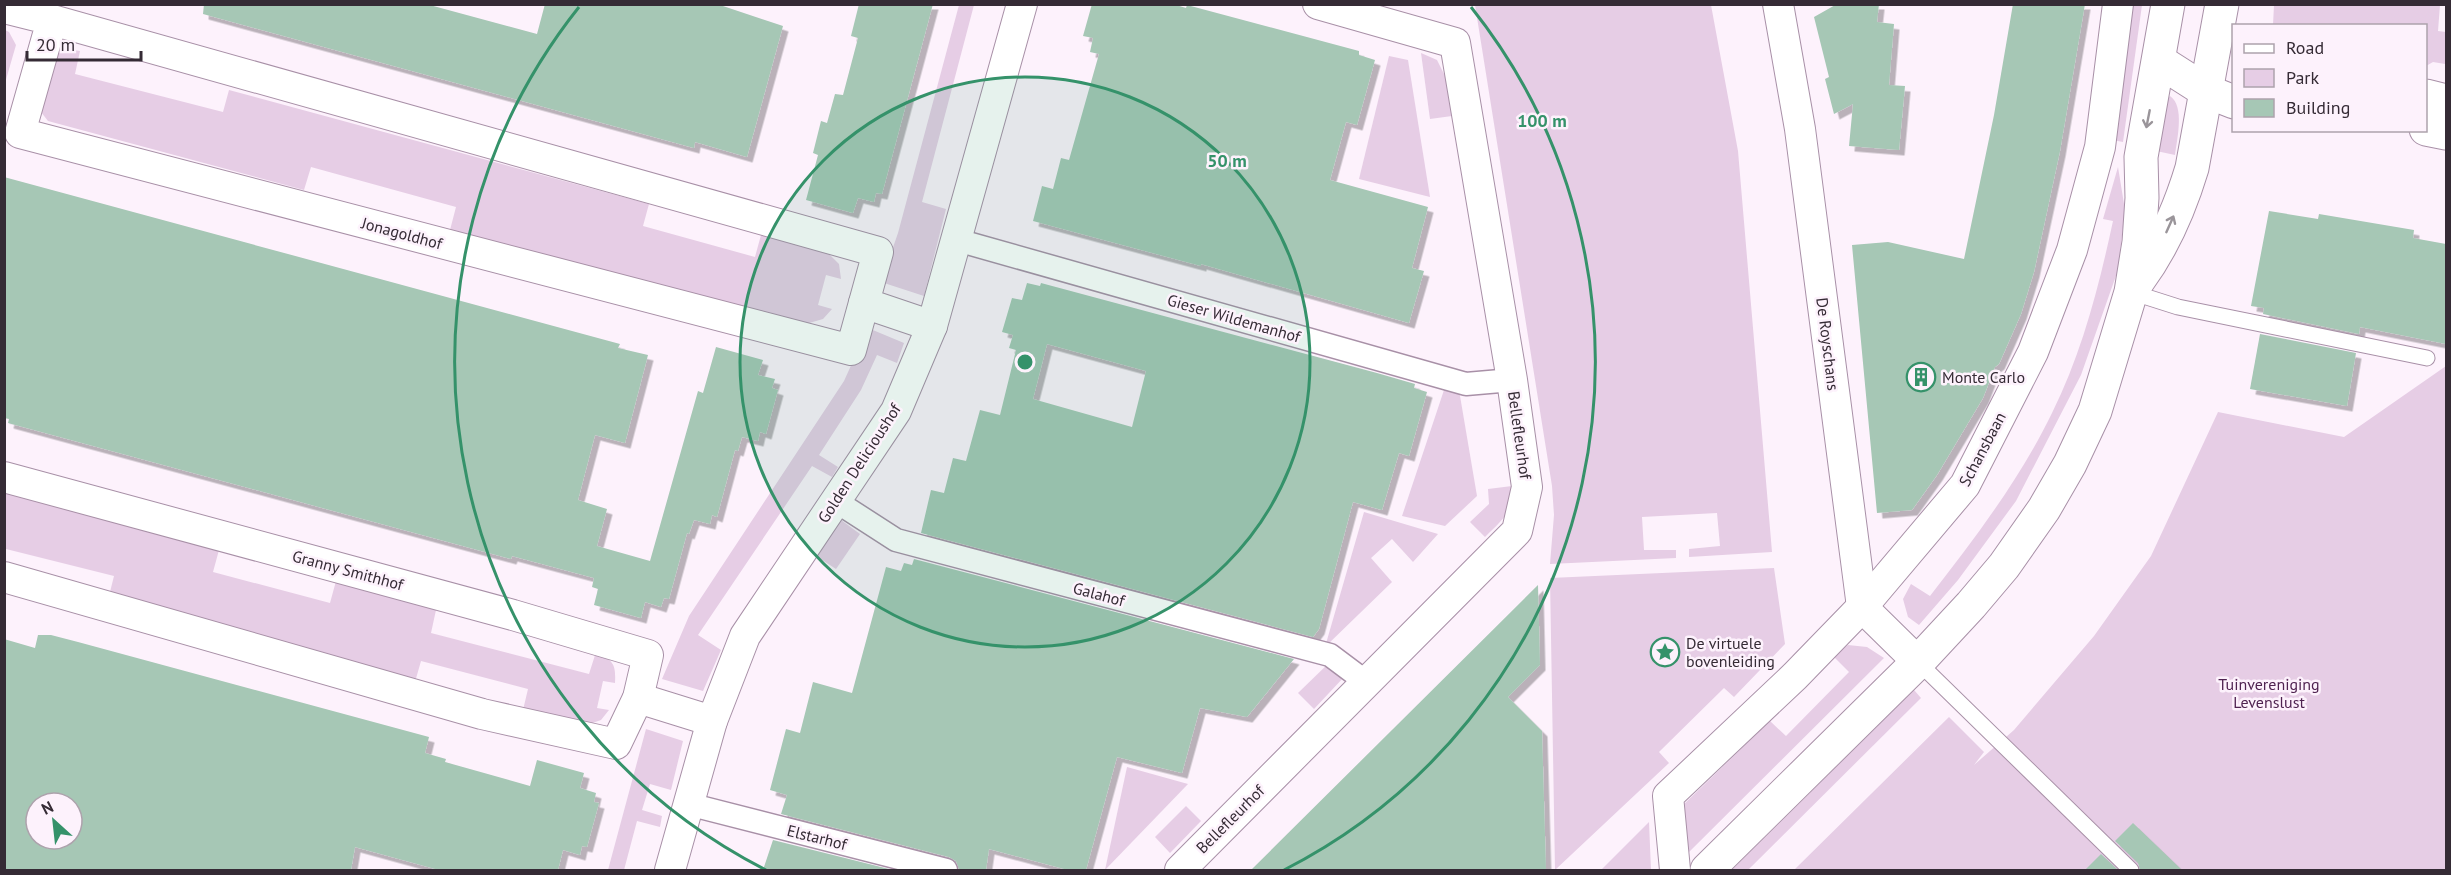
<svg xmlns="http://www.w3.org/2000/svg" width="2451" height="875" viewBox="0 0 2451 875" font-family="'PT Sans',sans-serif">
  <style>
    .green { fill: #e6cde5 }
    .building { fill: #a6c7b5; fill-rule: evenodd; filter: url(#shadow) }
    .lines { fill: none; stroke-linecap: round; stroke-linejoin: round }
    .service-casing { stroke: #a890a7; stroke-width: 17 }
    .pedestrian-casing { stroke: #a890a7; stroke-width: 25 }
    .minor-casing { stroke: #a890a7; stroke-width: 32 }
    .tertiary-casing { stroke: #a890a7; stroke-width: 35 }
    .service { stroke: #fff; stroke-width: 15 }
    .pedestrian { stroke: #fff; stroke-width: 22 }
    .minor { stroke: #fff; stroke-width: 30 }
    .tertiary { stroke: #fff; stroke-width: 33 }
    .oneway { stroke: #9a959a }
    .ring { fill: none; stroke: #35926a; stroke-width: 3 }
    .labels { text-anchor: middle; stroke-width: 5; stroke-linejoin: round; paint-order: stroke }
    .street-label { font-size: 16px; fill: #352b35; stroke: #fdf2fc }
    .poi-label { font-size: 16px; fill: #352b35; stroke: #fdf2fc; text-anchor: start }
    .park-label { font-size: 16px; fill: #502351; stroke: #fdf2fc }
    .centre { fill: #35926a; stroke: #fdf2fc; stroke-width: 3 }
    .ring-label { font-size: 18px; text-anchor: middle; font-weight: bold; fill: #35926a; stroke: #fdf2fc; stroke-width: 5; stroke-linejoin: round; paint-order: stroke }
  </style>
  <defs>
    <filter id="shadow"><feDropShadow dx="5.5" dy="5.5" stdDeviation="0" flood-color="#0004"/></filter>
  </defs>
  <rect width="100%" height="100%" fill="#fdf2fc"/>
  <g class="green">
    <polygon points="959,5 974,5 922,202 946,209 924,296 881,282 898,233"/>
    <polygon points="1475,5 1711,5 1738,151 1772,552 1689,557 1689,549 1720,546 1717,513 1642,517 1644,550 1676,550 1676,558 1550,564 1554,515 1552,486"/>
    <polygon points="2127,5 2142,5 2123,142 2107,139"/>
    <polygon points="2274,5 2440,5 2438,31 2446,32 2446,67 2445,64 2433,62 2426,66 2426,26 2273,25"/>
    <polygon points="5,30 9,32 16,45 5,83"/>
    <polygon points="61,48 80,51 75,74 223,112 229,90 649,204 643,226 755,257 761,235 829,254 839,264 841,279 826,275 818,305 832,309 823,319 802,325 450,230 456,207 311,167 304,190 48,121 41,112 48,56"/>
    <polygon points="1421,53 1437,60 1445,76 1452,116 1430,119"/>
    <polygon points="1389,56 1408,60 1430,197 1359,179"/>
    <path d="M 2170,96 C 2185,106 2177,139 2175,155 L 2147,149 L 2162,105 Z"/>
    <path d="M 2118,167 L 2125,210 L 2118,270 L 2081,375 L 2016,501 L 1958,580 L 1919,625 L 1908,617 L 1903,599 L 1911,584 L 1930,596 C 1975,538 2020,479 2052,413 C 2082,353 2099,286 2113,221 L 2103,219 Z"/>
    <polygon points="868,328 904,343 897,363 877,355 861,390 819,455 838,467 832,477 812,466 698,635 721,650 703,691 662,679 689,616 844,381"/>
    <polygon points="2446,366 2446,870 1794,870 1949,717 1984,752 1974,765 2014,730 2094,636 2151,556 2218,412 2344,437"/>
    <polygon points="1444,390 1459,390 1477,496 1445,526 1402,516"/>
    <path d="M 1512,486 C 1513,513 1503,519 1485,537 L 1470,522 L 1489,504 L 1488,489 Z"/>
    <path d="M 5,492 L 219,550 L 213,572 L 330,603 L 336,581 L 436,610 L 431,633 L 589,674 L 596,652 C 613,661 616,663 615,683 L 603,681 L 597,708 L 609,710 L 601,720 L 581,727 L 523,710 L 528,689 L 421,661 L 415,682 L 109,596 L 114,576 L 6,549 L 5,552 Z"/>
    <polygon points="1364,512 1438,534 1413,562 1392,539 1371,558 1392,582 1325,647"/>
    <polygon points="841,520 860,534 836,569 816,556"/>
    <polygon points="1774,568 1785,644 1734,697 1724,688 1659,752 1669,763 1555,870 1550,578"/>
    <polygon points="1848,645 1867,647 1884,658 1681,860 1681,807 1770,721 1786,736 1849,672 1833,656"/>
    <polygon points="1330,662 1344,677 1314,709 1298,693"/>
    <polygon points="1914,690 1921,698 1748,870 1732,870"/>
    <polygon points="646,729 683,741 671,790 650,784 642,810 662,816 660,827 637,821 624,870 608,870"/>
    <polygon points="1127,767 1188,784 1105,870"/>
    <polygon points="1186,806 1201,821 1170,853 1155,837"/>
    <polygon points="1649,822 1651,870 1601,870"/>
  </g>
  <g class="building">
    <polygon points="204,4 426,4 537,34 545,4 717,4 783,26 747,157 695,142 694,148 203,14"/>
    <polygon points="859,4 933,4 882,194 876,193 874,202 858,198 853,213 806,200 818,155 813,153 821,121 827,123 835,94 843,95 858,38 851,36"/>
    <polygon points="1092,4 1173,4 1186,8 1187,5 1359,51 1359,55 1375,60 1357,125 1346,122 1330,180 1428,207 1412,268 1424,271 1409,323 1201,264 1201,266 1033,221 1042,186 1053,189 1061,158 1069,160 1099,54 1090,52 1093,38 1083,36"/>
    <polygon points="1837,4 1879,4 1877,22 1894,24 1889,85 1905,86 1899,150 1849,146 1853,104 1834,114 1825,79 1829,77 1814,17"/>
    <polygon points="2013,4 2085,4 2060,151 2034,272 2021,314 1999,364 1995,367 1983,398 1937,475 1912,510 1877,513 1852,245 1888,242 1964,259 1994,115"/>
    <polygon points="4,177 620,344 618,348 648,355 625,443 595,435 578,500 607,509 597,546 650,561 698,391 703,393 716,347 763,360 758,375 775,379 772,388 778,390 766,434 760,432 758,441 742,437 738,451 735,450 717,517 712,515 710,524 694,520 689,534 687,533 669,599 664,598 661,607 645,602 641,618 594,605 598,589 592,587 594,578 512,556 511,559 8,423 9,419 4,418"/>
    <polygon points="2269,211 2318,219 2319,214 2414,230 2413,238 2446,244 2446,344 2360,327 2359,334 2263,314 2264,308 2251,306"/>
    <path d="M 1027,283 L 1040,286 L 1041,283 L 1377,373 L 1415,384 L 1414,388 L 1427,392 L 1409,456 L 1399,453 L 1382,510 L 1353,502 L 1319,629 L 1313,637 L 921,533 L 931,490 L 944,493 L 953,458 L 966,461 L 980,410 L 1000,415 L 1016,350 L 1009,348 L 1013,335 L 1002,332 L 1012,298 L 1022,300 ZM 1047,344 L 1146,371 L 1132,427 L 1033,399 Z"/>
    <polygon points="2260,334 2356,353 2347,406 2250,389"/>
    <polygon points="914,559 1294,659 1247,717 1200,708 1182,773 1117,757 1086,870 1068,870 989,849 986,870 959,870 956,861 949,857 781,814 787,795 770,790 786,729 800,733 813,682 852,693 886,567 901,571 904,563 912,565"/>
    <polygon points="1538,585 1540,665 1508,697 1542,731 1546,870 1251,870"/>
    <path d="M 38,635 L 51,635 L 78,642 L 429,737 L 425,753 L 446,759 L 445,762 L 530,786 L 537,760 L 584,773 L 580,788 L 596,793 L 594,802 L 599,803 L 587,847 L 582,846 L 580,855 L 563,850 L 558,870 L 439,870 L 355,847 L 351,870 L 4,870 L 4,639 L 35,648 ZM 36,803 L 72,803 L 72,839 L 36,839 Z"/>
    <polygon points="2133,823 2182,870 2140,870 2138,863 2115,841"/>
    <polygon points="773,840 893,870 763,870"/>
    <polygon points="2101,854 2118,870 2085,870"/>
  </g>
  <g class="lines">
    <g class="service-casing">
      <g id="service">
        <polyline points="2131,292 2178,307 2427,358"/>
        <polyline points="1918,662 2131,870"/>
      </g>
    </g>
    <g class="pedestrian-casing">
      <g id="pedestrian">
        <polyline points="957,240 1466,384 1512,380"/>
        <polyline points="834,500 896,540 1330,655 1366,682"/>
        <polyline points="688,804 946,870"/>
      </g>
    </g>
    <g class="minor-casing">
      <g id="minor">
        <polyline points="1778,4 1800,129 1862,607 1918,662"/>
        <polyline points="4,8 52,20 878,252 851,350 20,133 52,20"/>
        <polyline points="864,303 932,326"/>
        <polyline points="4,477 513,615 648,655 638,698 616,744 482,714 4,577"/>
        <polyline points="638,698 712,721"/>
        <polyline points="670,870 712,721 745,636 896,411 932,326 1022,4"/>
        <polyline points="1180,870 1517,531 1527,487 1512,380 1455,43 1318,4"/>
        <polyline points="1675,870 1668,796 1795,676 1862,607 1965,485 2033,352 2072,250 2100,147 2118,4"/>
      </g>
    </g>
    <g class="tertiary-casing">
      <g id="tertiary">
        <polyline points="2159,61 2206,91 2234,102"/>
        <polyline points="2426,96 2446,101"/>
        <polyline points="2426,129 2446,133"/>
        <path d="M 2138,281 C 2163,247 2180,208 2192,168 L 2222,4"/>
        <polyline points="1707,870 1918,662 1971,605 2004,566 2044,509 2070,464 2095,411 2131,292 2139,242 2142,198 2141,157 2168,4"/>
      </g>
    </g>
    <use href="#service" class="service"/>
    <use href="#pedestrian" class="pedestrian"/>
    <use href="#minor" class="minor"/>
    <use href="#tertiary" class="tertiary"/>
  </g>
  <defs><path id="oneway-shaft" d="M-6 0H5M1.5-3L5.5 0L1.5 3" fill="none" stroke-width="1.6" stroke-linecap="round" stroke-linejoin="round" transform="scale(1.5)"/></defs>
  <g class="oneway">
    <use href="#oneway-shaft" transform="translate(2148 119) rotate(101)"/>
    <use href="#oneway-shaft" transform="translate(2170 224) rotate(-66)"/>
  </g>
  <circle cx="1025" cy="362" r="285" fill="#35926a" fill-opacity=".12"/>
  <g class="ring">
    <circle cx="1025" cy="362" r="285"/>
    <path d="M766 870A570 570 0 0 1 579 7M1471 7A570 570 0 0 1 1284 870"/>
  </g>
  <defs>
    <g id="building-ring" transform="scale(1.5)"><circle r="9.5" fill="#fdf2fc" stroke="#35926a" stroke-width="1.5"/><path d="M-4-6H4V6H1V3H-1V6H-4ZM-2.5-4.3h1.7v1.8h-1.7ZM.8-4.3h1.7v1.8H.8ZM-2.5-1h1.7V.8h-1.7ZM.8-1h1.7V.8H.8Z" fill="#35926a"/></g>
    <g id="sight-ring" transform="scale(1.5)"><circle r="9.5" fill="#fdf2fc" stroke="#35926a" stroke-width="1.5"/><path d="M0-6L1.8-2.2L6-1.7L2.9 1.2L3.7 5.4L0 3.3L-3.7 5.4L-2.9 1.2L-6-1.7L-1.8-2.2Z" fill="#35926a"/></g>
  </defs>
  <g fill-rule="evenodd">
    <use href="#building-ring" x="1921" y="377"/>
    <use href="#sight-ring" x="1665" y="652"/>
  </g>
  <g class="labels">
    <g class="street-label">
      <text transform="translate(402 233) rotate(15)" y="6">Jonagoldhof</text>
      <text transform="translate(1234 318) rotate(16)" y="6">Gieser Wildemanhof</text>
      <text transform="translate(1828 344) rotate(83)" y="6">De Royschans</text>
      <text transform="translate(1520 435) rotate(82)" y="6">Bellefleurhof</text>
      <text transform="translate(1982 449) rotate(-62)" y="6">Schansbaan</text>
      <text transform="translate(859 463) rotate(-57)" y="6">Golden Delicioushof</text>
      <text transform="translate(348 570) rotate(15)" y="6">Granny Smithhof</text>
      <text transform="translate(1099 594) rotate(15)" y="6">Galahof</text>
      <text transform="translate(1230 819) rotate(-45)" y="6">Bellefleurhof</text>
      <text transform="translate(817 837) rotate(14)" y="6">Elstarhof</text>
    </g>
    <g class="poi-label">
      <text x="1942" y="383">Monte Carlo</text>
      <text x="1686" y="649">De virtuele<tspan x="1686" dy="18">bovenleiding</tspan></text>
    </g>
    <g class="park-label">
      <text x="2269" y="690">Tuinvereniging<tspan x="2269" dy="18">Levenslust</tspan></text>
    </g>
  </g>
  <circle cx="1025" cy="362" r="9" class="centre"/>
  <g class="ring-label">
    <text x="1542" y="127">100 m</text>
    <text x="1227" y="167">50 m</text>
  </g>
  <rect width="2451" height="875" fill="none" stroke="#352b35" stroke-width="12"/>
  <rect x="2232" y="24" width="195" height="108" fill="#fdf2fc" stroke="#ada2ac" stroke-width="1.5"/>
  <rect x="2244" y="44" width="30" height="9" fill="#ffffff" stroke="#ada2ac" stroke-width="1.5"/>
  <text x="2286" y="54" font-size="18" fill="#352b35">Road</text>
  <rect x="2244" y="69" width="30" height="18" fill="#e6cde5" stroke="#ada2ac" stroke-width="1.5"/>
  <text x="2286" y="84" font-size="18" fill="#352b35">Park</text>
  <rect x="2244" y="99" width="30" height="18" fill="#a6c7b5" stroke="#ada2ac" stroke-width="1.5"/>
  <text x="2286" y="114" font-size="18" fill="#352b35">Building</text>
  <g transform="translate(54 821) rotate(333)"><circle r="28" fill="#fdf2fc" stroke="#ada2ac" stroke-width="1.5"/>
  <path d="M0-4.5L10 22L0 15L-10 22Z" fill="#35926a"/>
  <text y="-9" font-size="16" font-weight="bold" text-anchor="middle" fill="#352b35">N</text>
  </g>
  <path d="M27 51v9h114v-9" fill="none" stroke="#352b35" stroke-width="3"/>
  <text x="36" y="51" font-size="18" fill="#352b35" stroke="#fdf2fc" stroke-width="4.5" paint-order="stroke">20 m</text>
</svg>
